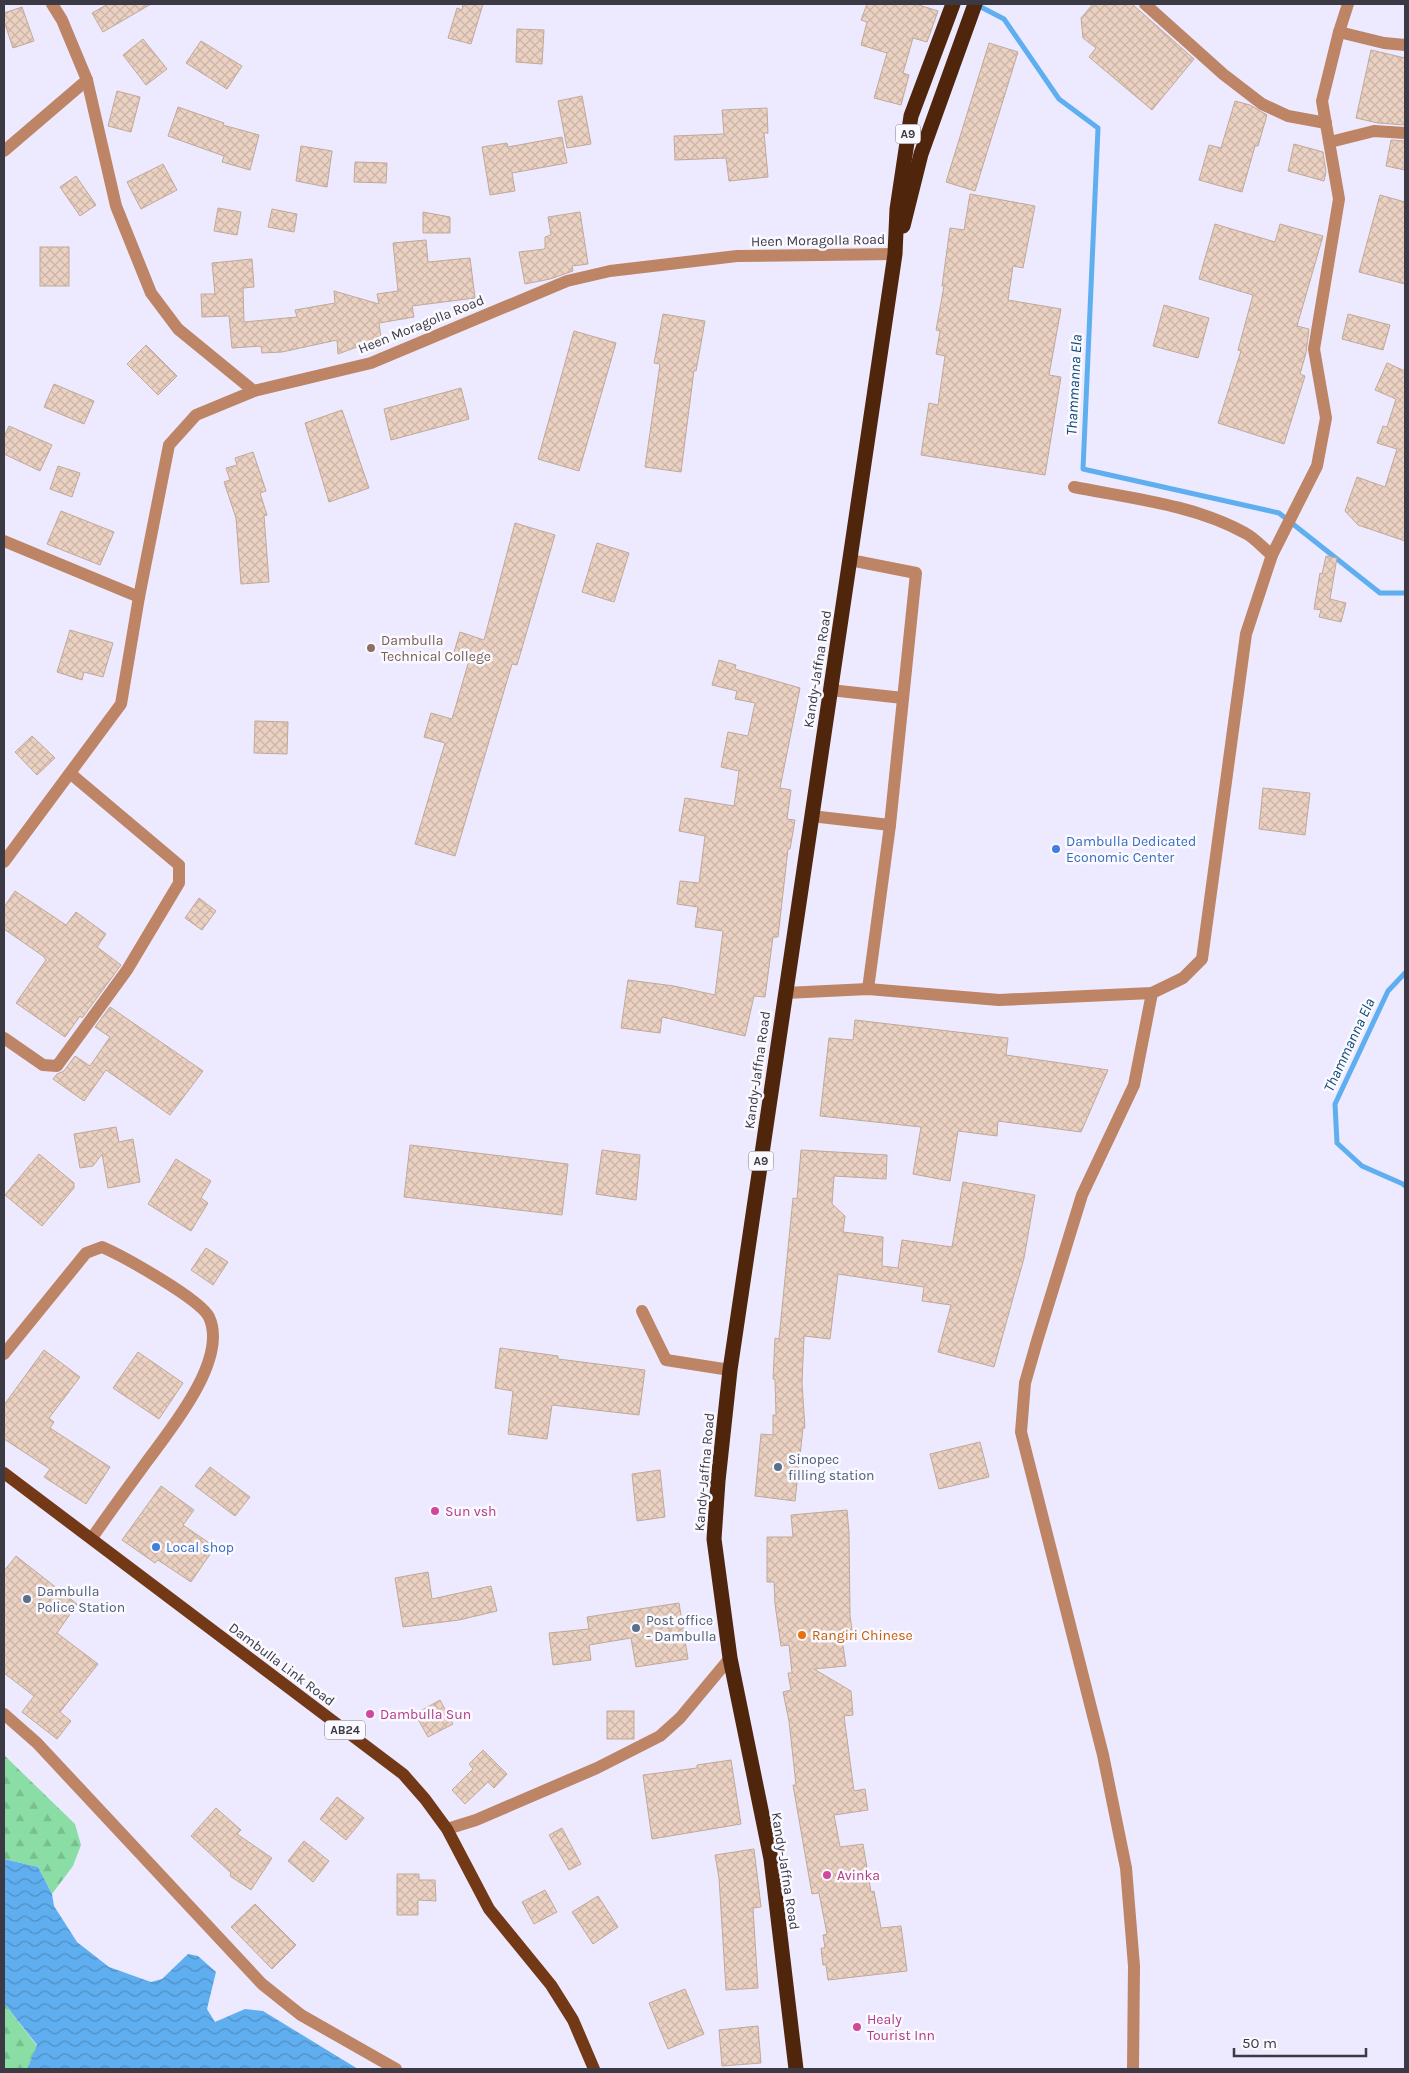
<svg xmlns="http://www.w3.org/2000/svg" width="1409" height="2073" viewBox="0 0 1409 2073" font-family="Karla,sans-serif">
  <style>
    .forest { fill: url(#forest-firs) }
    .water { fill: url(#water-waves) }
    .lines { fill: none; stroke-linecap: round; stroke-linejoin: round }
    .stream { stroke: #5faeef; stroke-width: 5 }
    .building { fill: url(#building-cross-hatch); stroke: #c1a99a }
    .minor { stroke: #bd8466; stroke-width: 12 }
    .major { stroke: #733917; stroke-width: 12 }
    .highway { stroke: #4f250c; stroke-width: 15 }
    .education-dot { fill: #8d6e63; stroke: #faf9ff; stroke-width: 2 }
    .shop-dot { fill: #3f7fe0; stroke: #faf9ff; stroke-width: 2 }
    .service-dot { fill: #5c6f8a; stroke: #faf9ff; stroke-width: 2 }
    .hotel-dot { fill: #d1479c; stroke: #faf9ff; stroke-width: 2 }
    .food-dot { fill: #e8710a; stroke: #faf9ff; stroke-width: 2 }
    .labels { text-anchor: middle; stroke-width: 5; stroke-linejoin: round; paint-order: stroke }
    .shield { fill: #faf9ff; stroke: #74737c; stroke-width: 1 }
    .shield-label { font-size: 12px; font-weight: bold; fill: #3b3944 }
    .street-label { font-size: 14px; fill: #3b3944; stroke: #faf9ff }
    .education-label { font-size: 14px; fill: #785e54; stroke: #faf9ff; text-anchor: start }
    .shop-label { font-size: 14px; fill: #366cbe; stroke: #faf9ff; text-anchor: start }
    .service-label { font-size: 14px; fill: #4e5e75; stroke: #faf9ff; text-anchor: start }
    .hotel-label { font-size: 14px; fill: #b23c85; stroke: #faf9ff; text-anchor: start }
    .food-label { font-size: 14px; fill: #c56008; stroke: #faf9ff; text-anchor: start }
    .water-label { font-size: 15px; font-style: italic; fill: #104b76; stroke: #faf9ff }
  </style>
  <defs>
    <pattern id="forest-firs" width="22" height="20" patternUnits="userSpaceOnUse" patternTransform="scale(1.25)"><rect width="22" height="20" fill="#8adea5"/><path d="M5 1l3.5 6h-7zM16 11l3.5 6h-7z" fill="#78bf8f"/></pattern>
    <pattern id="water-waves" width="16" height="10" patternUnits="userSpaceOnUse" patternTransform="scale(1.25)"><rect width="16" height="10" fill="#5faeef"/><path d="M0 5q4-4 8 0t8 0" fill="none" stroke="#508fc3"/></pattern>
    <pattern id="building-cross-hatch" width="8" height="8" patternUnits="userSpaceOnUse" patternTransform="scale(1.25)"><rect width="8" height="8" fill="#ead1c2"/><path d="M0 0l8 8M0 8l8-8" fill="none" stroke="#cab4a8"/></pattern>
  </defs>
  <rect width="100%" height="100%" fill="#edeaff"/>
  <g class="forest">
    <polygon points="4,1755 75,1824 81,1845 73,1866 52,1894 38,1867 4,1859"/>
    <polygon points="4,2003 37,2046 27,2069 4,2069"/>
  </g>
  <polygon class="water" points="4,1859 38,1867 52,1894 54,1906 77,1942 109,1967 151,1982 162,1979 188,1954 198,1956 216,1972 207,2009 215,2022 245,2009 263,2011 358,2069 27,2069 37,2045 4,2003"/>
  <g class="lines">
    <g class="stream">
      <polyline points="977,5 1004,19 1059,99 1098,128 1083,469 1279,513 1380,593 1405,593"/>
      <polyline points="1405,973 1388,991 1335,1104 1337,1143 1362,1166 1403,1184 1405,1186"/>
    </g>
  </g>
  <g class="building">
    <polygon points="108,4 151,4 103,32 92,13"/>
    <polygon points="463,4 483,4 471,44 448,38 457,8 462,10"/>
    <polygon points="867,4 916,4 938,11 927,42 913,38 903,73 909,75 901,105 874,98 887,53 861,45 867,22 861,20"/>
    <polygon points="1093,4 1132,4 1194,59 1152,110 1089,57 1096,48 1083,38 1081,18"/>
    <polygon points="22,7 34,41 13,48 4,21 4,13"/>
    <polygon points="517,29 544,30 542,64 516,62"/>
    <polygon points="143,39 167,69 146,85 123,55"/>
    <polygon points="201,41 242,66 227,89 186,63"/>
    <polygon points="989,43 1018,52 975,191 946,182"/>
    <polygon points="1371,50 1405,58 1405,125 1378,123 1356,118"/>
    <polygon points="117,91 140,97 131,132 108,126"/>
    <polygon points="582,96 591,144 567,148 558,101"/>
    <polygon points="1235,101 1250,105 1267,115 1258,146 1255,146 1242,192 1199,180 1209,145 1221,148"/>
    <polygon points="178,107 224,123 223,125 259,135 250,170 222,162 224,156 168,136"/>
    <polygon points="767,108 768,133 764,133 768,177 729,181 726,158 675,160 674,136 724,134 722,110"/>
    <polygon points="562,137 567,163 512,173 515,191 490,195 482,147 507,143 508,147"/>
    <polygon points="1391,140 1405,141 1405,170 1386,166"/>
    <polygon points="1294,144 1323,152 1326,172 1324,181 1288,171"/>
    <polygon points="301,146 332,151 327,187 296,181"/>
    <polygon points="355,162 387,163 386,183 354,182"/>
    <polygon points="163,164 177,190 141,209 127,182"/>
    <polygon points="76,176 96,205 80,216 60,187"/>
    <polygon points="970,194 1035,206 1023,268 1013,266 1008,300 1061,309 1049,375 1061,377 1045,475 921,455 929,403 938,405 945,356 936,354 940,331 936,330 944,286 942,286 950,228 964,230"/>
    <polygon points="1380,195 1405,202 1405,284 1359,272"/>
    <polygon points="218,208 241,212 237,235 214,231"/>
    <polygon points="272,209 297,214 294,232 268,227"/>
    <polygon points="423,212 450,217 450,233 423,233"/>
    <polygon points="580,212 588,264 572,266 573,271 550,279 525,284 519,252 545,249 545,237 551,235 548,217"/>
    <polygon points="1215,224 1275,242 1280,224 1323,236 1297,326 1309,329 1306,353 1300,374 1305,376 1284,444 1218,423 1241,351 1238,350 1253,295 1199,279"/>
    <polygon points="426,240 428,262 470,258 475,298 412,306 414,317 379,323 381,338 338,354 337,340 282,352 262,353 261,346 232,348 229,316 202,317 201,294 215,294 212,263 252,259 254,287 243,288 244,322 297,317 295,310 335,303 334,291 379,304 377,294 398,291 393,243"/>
    <rect x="40" y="247" width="29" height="39"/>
    <polygon points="1164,305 1209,318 1198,358 1153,346"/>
    <polygon points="663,314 705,321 696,371 694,370 681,472 645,467 660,364 654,363"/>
    <polygon points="1348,314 1390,325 1383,350 1342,339"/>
    <polygon points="574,331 616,343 579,471 538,459"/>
    <polygon points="146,345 177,376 158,395 127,364"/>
    <polygon points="1387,363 1405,371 1405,541 1358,525 1345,511 1357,477 1385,487 1397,449 1377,443 1383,426 1387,427 1396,399 1375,390"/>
    <polygon points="54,384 94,401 84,424 44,407"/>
    <polygon points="461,388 469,419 391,440 384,409"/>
    <polygon points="342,410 369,488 329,502 305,423"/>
    <polygon points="9,426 52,445 40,471 4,454 4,437"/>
    <polygon points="253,452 266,491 260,493 267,515 264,516 269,582 241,584 236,518 224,482 230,480 226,468 237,465 235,458"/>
    <polygon points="58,466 80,473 72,497 50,489"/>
    <polygon points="61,511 114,532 100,565 47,544"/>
    <polygon points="515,523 555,535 517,665 512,664 455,856 415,844 445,743 424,737 431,713 452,719 470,657 454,652 460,632 484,640"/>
    <polygon points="597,543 629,553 614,602 582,592"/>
    <polygon points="1326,556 1337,558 1330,599 1346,603 1341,622 1319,617 1321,610 1314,609 1320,573 1322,574"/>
    <polygon points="70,630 113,643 103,677 84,672 82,680 57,672"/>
    <polygon points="719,660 736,665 735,669 800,688 780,788 791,790 787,819 795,820 790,849 788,849 778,937 773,937 765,997 754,996 745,1036 662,1017 660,1033 621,1028 628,980 674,986 715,995 723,931 695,927 698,907 677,904 680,881 699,883 705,836 679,831 685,798 734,806 739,771 721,767 728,732 748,736 755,703 735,699 737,691 712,685"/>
    <polygon points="255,721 288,722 287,754 254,753"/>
    <polygon points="32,736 55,758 37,775 15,752"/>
    <polygon points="1263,788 1310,793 1305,835 1259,829"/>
    <polygon points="15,891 66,925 76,912 106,934 97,947 121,965 82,1018 80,1016 65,1037 16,1003 46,960 43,956 4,929 4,907"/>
    <polygon points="199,898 216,911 202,930 185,918"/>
    <polygon points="110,1007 203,1071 170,1115 106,1070 84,1101 53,1079 57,1074 64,1071 75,1056 90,1066 110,1037 95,1027"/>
    <polygon points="855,1020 1008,1038 1006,1055 1108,1070 1081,1132 998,1121 997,1136 958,1131 950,1181 913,1174 921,1127 820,1116 829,1038 853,1040"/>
    <polygon points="116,1127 119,1142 133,1139 140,1182 108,1188 102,1154 93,1166 80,1168 74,1134"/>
    <polygon points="410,1145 568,1164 562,1215 404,1197"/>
    <polygon points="602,1150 640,1155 636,1200 596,1194"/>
    <polygon points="801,1150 887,1155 886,1179 834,1176 832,1204 845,1216 843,1232 883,1237 882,1266 898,1268 902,1240 952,1247 963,1182 1035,1195 1024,1258 994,1367 938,1352 951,1305 922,1301 924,1287 838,1274 830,1339 804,1336 802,1383 805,1428 803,1428 795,1501 755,1496 761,1434 773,1435 773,1415 776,1415 775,1379 773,1379 775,1338 779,1339 793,1198 797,1199"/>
    <polygon points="39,1154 74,1183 74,1188 42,1226 5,1195"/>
    <polygon points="176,1159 211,1181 201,1198 208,1203 191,1231 148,1204"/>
    <polygon points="206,1248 228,1262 213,1285 191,1270"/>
    <polygon points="500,1348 558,1356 558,1359 645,1370 639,1415 552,1405 547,1439 508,1434 513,1391 495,1388"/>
    <polygon points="44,1350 80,1377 49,1418 54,1422 50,1428 110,1467 86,1504 44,1477 50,1469 4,1439 4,1405"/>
    <polygon points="138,1352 183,1383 159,1419 113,1388"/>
    <polygon points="980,1442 989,1477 939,1489 930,1454"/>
    <polygon points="210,1467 250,1497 235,1516 195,1486"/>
    <polygon points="660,1470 665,1517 637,1521 632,1474"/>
    <polygon points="161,1486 194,1510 183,1525 215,1547 191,1582 158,1560 155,1563 122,1540"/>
    <polygon points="847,1510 849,1532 850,1615 853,1638 842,1639 846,1666 814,1669 851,1691 853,1715 844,1716 854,1791 865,1789 868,1810 834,1815 840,1847 863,1844 871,1892 874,1891 881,1928 901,1926 907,1971 828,1980 826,1965 823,1965 821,1948 825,1948 823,1935 827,1934 819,1893 812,1894 793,1785 796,1785 789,1721 783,1692 791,1690 788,1673 792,1673 789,1645 781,1646 775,1604 774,1582 767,1582 767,1537 793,1537 791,1515"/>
    <polygon points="16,1556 77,1604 57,1633 98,1664 60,1712 71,1721 57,1739 22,1712 34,1696 4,1673 4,1571"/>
    <polygon points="428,1572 432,1599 491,1586 497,1611 459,1620 403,1627 395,1578"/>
    <polygon points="679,1603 688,1659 636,1667 631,1638 589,1645 591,1660 553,1665 549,1633 589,1629 587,1617"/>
    <polygon points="440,1700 453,1724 428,1737 415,1714"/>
    <rect x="607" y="1711" width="27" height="28"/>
    <polygon points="483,1750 507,1774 494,1788 488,1782 465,1804 452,1790 473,1769 469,1764"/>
    <polygon points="731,1760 741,1824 652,1839 643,1775 697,1768 697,1765"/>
    <polygon points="337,1797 364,1818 346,1840 320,1819"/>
    <polygon points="216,1808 241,1830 237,1834 272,1858 251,1890 230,1876 231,1873 191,1836"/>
    <polygon points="562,1828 581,1864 569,1870 549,1835"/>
    <polygon points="304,1841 329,1861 313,1882 288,1861"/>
    <polygon points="754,1849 761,1907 753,1908 758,1988 726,1990 719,1878 715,1855"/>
    <polygon points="397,1874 419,1874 419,1880 435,1880 436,1901 418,1900 418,1915 397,1915"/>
    <polygon points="545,1890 557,1912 534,1924 522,1902"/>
    <polygon points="598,1896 618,1927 593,1944 572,1912"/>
    <polygon points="255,1904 296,1945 272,1969 231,1927"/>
    <polygon points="685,1989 704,2034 668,2049 649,2003"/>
    <polygon points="758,2026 761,2063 722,2066 719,2030"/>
  </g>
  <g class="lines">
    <g class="minor">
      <polyline points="52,4 62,20 87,80 116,206 151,293 178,329 254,391 371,363 567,281 610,271 737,256 895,254"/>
      <polyline points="1145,4 1223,74 1262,104 1288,116 1326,123"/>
      <polyline points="1339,32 1384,43 1405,45"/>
      <polyline points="1330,142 1374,131 1405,133"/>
      <polyline points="4,151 87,80"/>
      <path d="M 1074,487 C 1130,498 1195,505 1245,533 C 1255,538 1263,548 1272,555"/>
      <polyline points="4,541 139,597"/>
      <polyline points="850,560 916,573 890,825 868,989"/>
      <polyline points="830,690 903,698"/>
      <polyline points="811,816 890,825"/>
      <polyline points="4,862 121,704 139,597 169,445 196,415 254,391"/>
      <polyline points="785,993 868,989 999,1000 1152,993"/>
      <polyline points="4,1038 43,1065 57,1066 127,970 179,883 179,865 71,774"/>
      <polyline points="642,1311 666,1360 730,1370"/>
      <path d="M 4,1354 L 86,1253 L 102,1247 C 123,1256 200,1299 209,1317 C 229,1360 169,1431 145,1464 C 127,1489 109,1513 92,1538"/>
      <polyline points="4,1714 37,1743 262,1984 301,2015 396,2069"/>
      <polyline points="447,1829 476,1820 597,1768 660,1736 680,1718 730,1658"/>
      <polyline points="1133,2069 1134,1966 1126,1868 1103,1755 1021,1432 1025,1383 1037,1341 1082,1195 1134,1085 1152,993 1183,978 1202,959 1246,634 1272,555 1317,466 1326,418 1314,349 1339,199 1322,101 1339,32 1348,4"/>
    </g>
    <polyline class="major" points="4,1473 403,1774 425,1799 447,1829 489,1909 551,1985 573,2020 594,2069"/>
    <g class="highway">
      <polyline points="903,226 921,154 975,4"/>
      <polyline points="796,2069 771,1859 730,1658 714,1539 718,1481 730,1370 895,254 897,209 911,116 953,4"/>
    </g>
  </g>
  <circle class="education-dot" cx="371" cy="648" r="5"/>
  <g class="shop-dot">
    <circle cx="1056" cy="849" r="5"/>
    <circle cx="156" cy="1547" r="5"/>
  </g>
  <g class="service-dot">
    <circle cx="778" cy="1467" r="5"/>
    <circle cx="27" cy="1599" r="5"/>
    <circle cx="636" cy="1628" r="5"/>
  </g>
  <g class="hotel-dot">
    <circle cx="435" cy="1511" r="5"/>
    <circle cx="370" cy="1714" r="5"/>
    <circle cx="827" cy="1875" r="5"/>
    <circle cx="857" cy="2027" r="5"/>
  </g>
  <circle class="food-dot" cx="802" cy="1635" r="5"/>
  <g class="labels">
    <g class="shield">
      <rect x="895.5" y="124.5" width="25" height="19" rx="4"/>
      <rect x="748.5" y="1151.5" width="25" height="19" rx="4"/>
      <rect x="325" y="1720.5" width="40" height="19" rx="4"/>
    </g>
    <g class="shield-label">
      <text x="908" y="138">A9</text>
      <text x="761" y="1165">A9</text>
      <text x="345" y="1734">AB24</text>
    </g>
    <g class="street-label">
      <text transform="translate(818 240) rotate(-1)" y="5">Heen Moragolla Road</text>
      <text transform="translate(421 324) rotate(-22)" y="5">Heen Moragolla Road</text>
      <text transform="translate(817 669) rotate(-81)" y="5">Kandy-Jaffna Road</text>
      <text transform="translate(757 1070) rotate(-82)" y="5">Kandy-Jaffna Road</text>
      <text transform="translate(704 1472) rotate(-85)" y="5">Kandy-Jaffna Road</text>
      <text transform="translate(282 1664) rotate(37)" y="5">Dambulla Link Road</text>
      <text transform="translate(786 1871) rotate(81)" y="5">Kandy-Jaffna Road</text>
    </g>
    <g class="education-label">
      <text x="381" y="645">Dambulla<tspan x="381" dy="16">Technical College</tspan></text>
    </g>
    <g class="shop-label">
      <text x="1066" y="846">Dambulla Dedicated<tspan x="1066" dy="16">Economic Center</tspan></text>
      <text x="166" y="1552">Local shop</text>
    </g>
    <g class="service-label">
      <text x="788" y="1464">Sinopec<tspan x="788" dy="16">filling station</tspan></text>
      <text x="37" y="1596">Dambulla<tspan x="37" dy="16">Police Station</tspan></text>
      <text x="646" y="1625">Post office<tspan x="646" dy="16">- Dambulla</tspan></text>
    </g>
    <g class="hotel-label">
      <text x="445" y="1516">Sun vsh</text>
      <text x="380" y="1719">Dambulla Sun</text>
      <text x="837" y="1880">Avinka</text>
      <text x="867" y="2024">Healy<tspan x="867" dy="16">Tourist Inn</tspan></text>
    </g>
    <g class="food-label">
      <text x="812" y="1640">Rangiri Chinese</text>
    </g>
    <g class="water-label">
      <text transform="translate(1074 385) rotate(-87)" y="5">Thammanna Ela</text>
      <text transform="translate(1349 1045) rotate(-65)" y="5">Thammanna Ela</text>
    </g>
  </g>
  <rect width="1409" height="2073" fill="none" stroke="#3b3944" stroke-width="10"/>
  <path d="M1234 2048v8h132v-8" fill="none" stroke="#3b3944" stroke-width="2.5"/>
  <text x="1242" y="2048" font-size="15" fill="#3b3944" stroke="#faf9ff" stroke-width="4" paint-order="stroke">50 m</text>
</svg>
